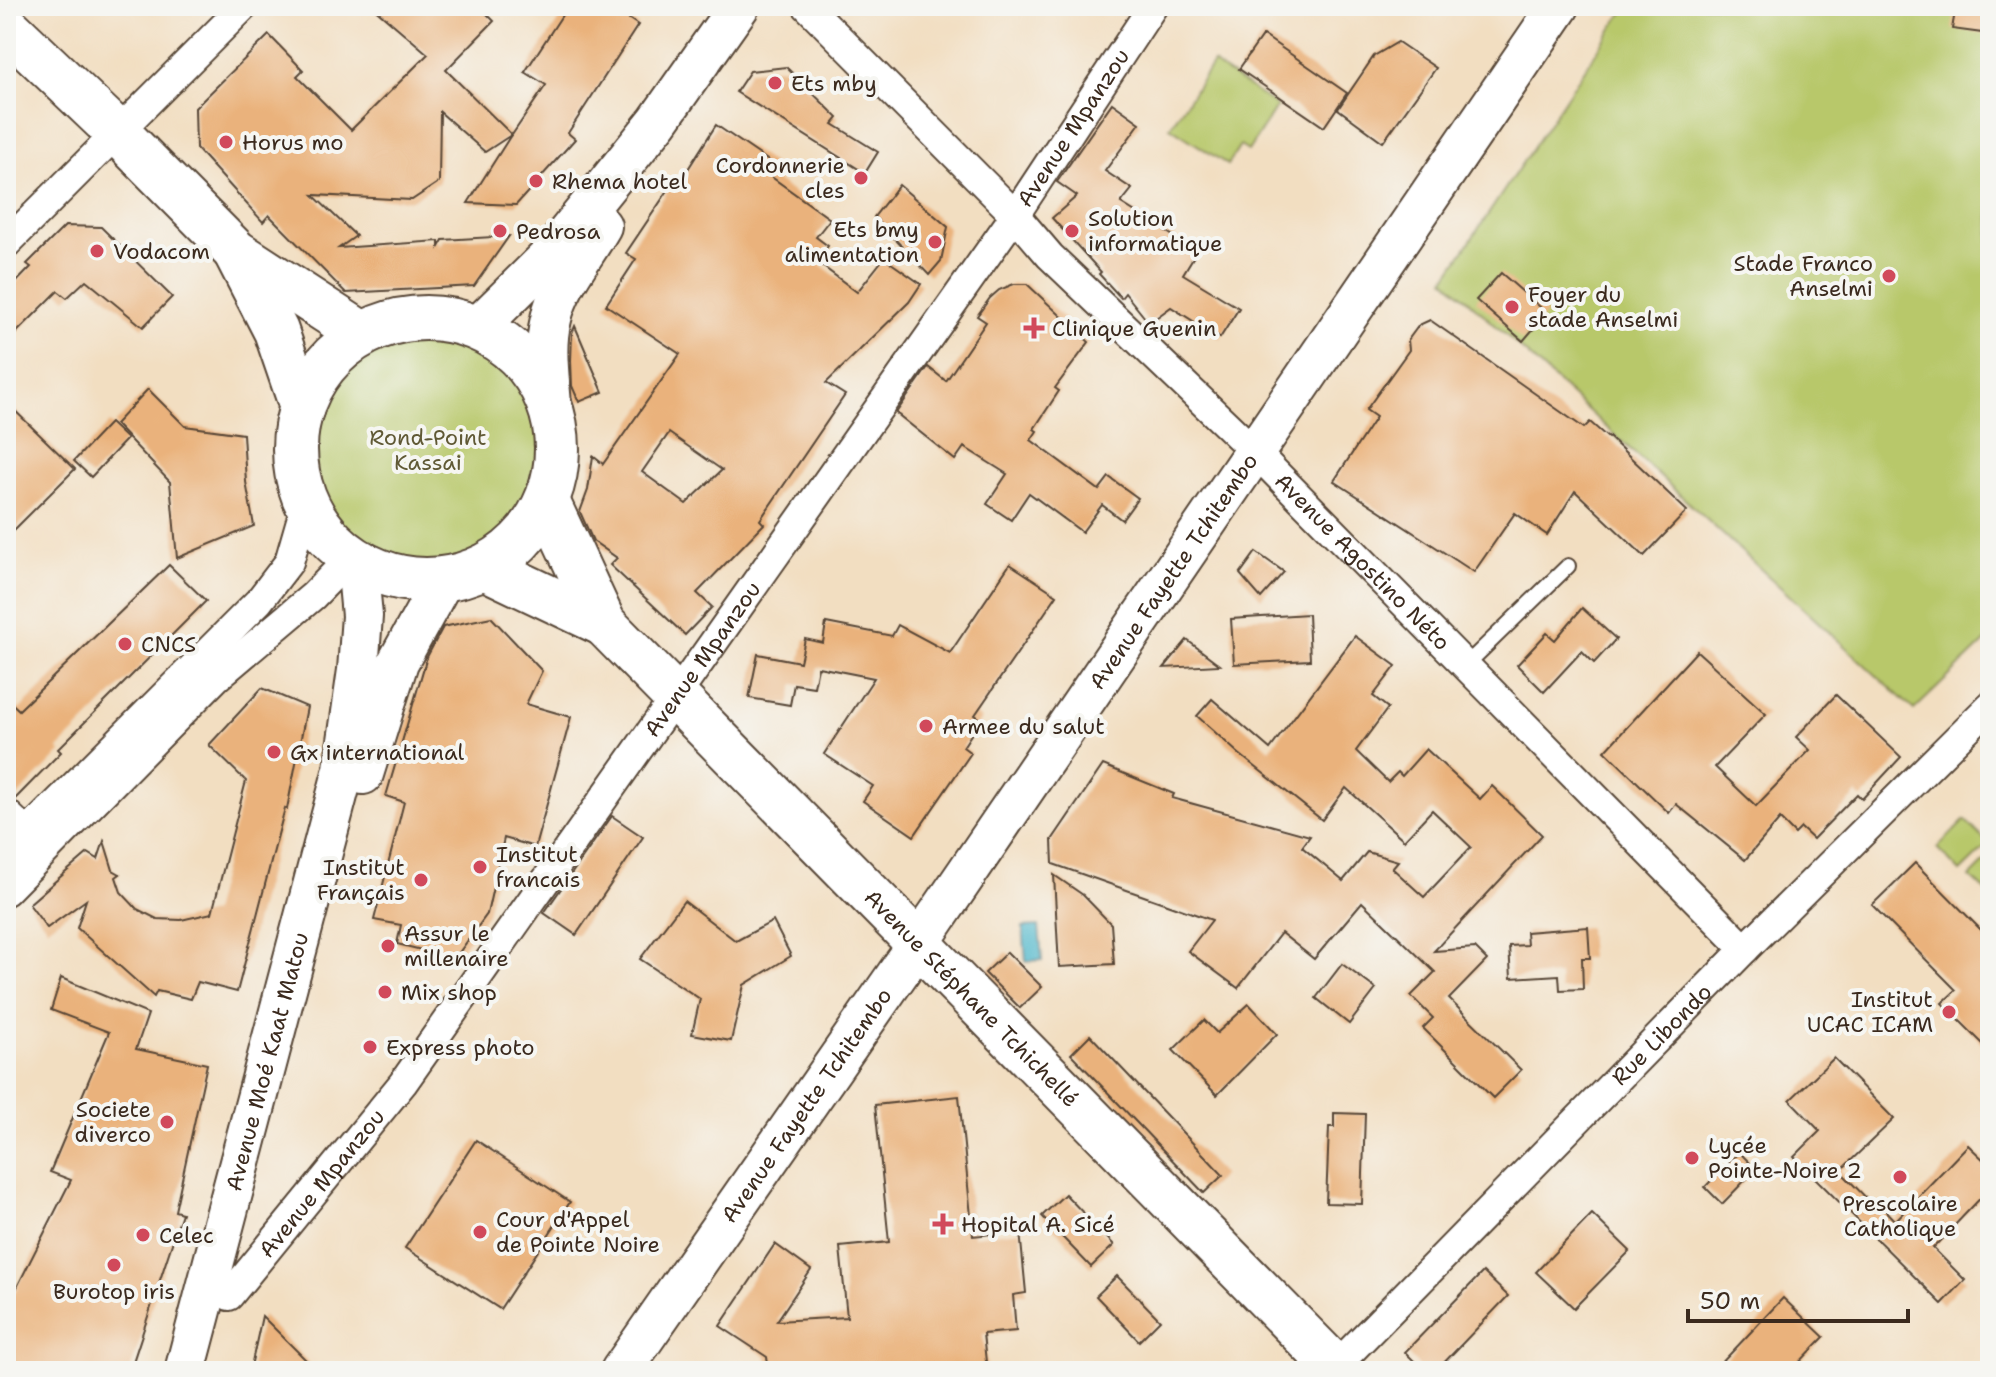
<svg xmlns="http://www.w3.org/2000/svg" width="1996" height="1377" viewBox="0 0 1996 1377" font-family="'Shantell Sans',sans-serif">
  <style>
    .green { fill: #b8c86a; stroke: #7a7944; stroke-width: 2 }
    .water { fill: #4cb6ca; stroke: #447074; stroke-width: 2 }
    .building { fill: #eab27b; fill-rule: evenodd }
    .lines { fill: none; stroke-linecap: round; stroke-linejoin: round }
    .lane-casing { stroke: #564536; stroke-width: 18 }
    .street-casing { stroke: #564536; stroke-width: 32 }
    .secondary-casing { stroke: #564536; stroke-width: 44 }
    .highway-casing { stroke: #564536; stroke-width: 48 }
    .lane { stroke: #fff; stroke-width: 14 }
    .street { stroke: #fff; stroke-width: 28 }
    .secondary { stroke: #fff; stroke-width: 40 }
    .highway { stroke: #fff; stroke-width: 44 }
    .poi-dot { fill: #d1495b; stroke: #f6f6f2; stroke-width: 3 }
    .labels { text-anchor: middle; stroke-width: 8; stroke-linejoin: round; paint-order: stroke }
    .poi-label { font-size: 22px; fill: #3b2a1e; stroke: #f6f6f2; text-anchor: start }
    .street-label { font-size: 22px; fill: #3b2a1e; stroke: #f6f6f2 }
    .park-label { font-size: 22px; fill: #605935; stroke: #f6f6f2 }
  </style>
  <rect width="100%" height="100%" fill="#f6f6f2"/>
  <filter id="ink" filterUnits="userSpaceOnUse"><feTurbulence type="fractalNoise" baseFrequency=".0125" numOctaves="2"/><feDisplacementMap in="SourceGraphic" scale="16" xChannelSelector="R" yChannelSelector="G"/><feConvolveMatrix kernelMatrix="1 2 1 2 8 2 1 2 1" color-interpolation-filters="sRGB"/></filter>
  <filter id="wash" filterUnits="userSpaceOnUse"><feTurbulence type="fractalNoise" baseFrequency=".006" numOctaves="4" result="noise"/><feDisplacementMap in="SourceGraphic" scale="32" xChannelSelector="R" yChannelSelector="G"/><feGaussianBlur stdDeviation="1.8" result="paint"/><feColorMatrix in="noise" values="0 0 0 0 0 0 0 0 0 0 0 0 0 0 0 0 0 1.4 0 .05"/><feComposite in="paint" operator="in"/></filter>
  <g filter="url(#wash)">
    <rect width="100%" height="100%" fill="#f2dec1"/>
    <g class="green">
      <polygon points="1627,6 1990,6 1990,637 1914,710 1445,279"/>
      <polygon points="1213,63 1277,106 1248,151 1240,146 1228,165 1170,127"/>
      <circle cx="428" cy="449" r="118"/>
      <polygon points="1965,820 1989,844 1960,872 1937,848"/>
      <polygon points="1990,857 1990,895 1970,877"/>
    </g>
    <polygon class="water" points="1039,926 1042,960 1026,961 1023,927"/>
    <g id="blocks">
      <g class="building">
        <polygon points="372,6 479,6 494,21 446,70 512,135 546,85 525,72 568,6 610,6 638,25 568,133 575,139 516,205 468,203 511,135 485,152 440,112 439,182 412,200 313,195 356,236 339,248 439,241 439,247 443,240 509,236 474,286 346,293 269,215 263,222 196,148 195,108 269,35 303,70 297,76 351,130 428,54"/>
        <polygon points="1956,6 1990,12 1990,34 1952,29"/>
        <polygon points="1263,35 1347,93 1324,127 1239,69"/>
        <polygon points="1398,42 1436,68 1383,142 1338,109 1374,56"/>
        <polygon points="786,67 838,118 833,124 878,152 865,173 736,92 750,71"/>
        <polygon points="1112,103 1140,123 1105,171 1132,189 1121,203 1197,251 1183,274 1239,308 1220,338 1171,307 1149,323 1125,293 1121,298 1099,274 1101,272 1052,218 1077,196 1057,182"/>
        <path d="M 716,125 L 773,164 L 766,173 L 830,219 L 816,237 L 828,246 L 817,262 L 857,292 L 884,258 L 921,284 L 909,302 L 826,383 L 845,395 L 760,520 L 764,524 L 697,593 L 712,607 L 685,635 L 610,565 L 617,558 L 593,541 L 580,512 L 588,490 L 593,456 L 603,464 L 680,354 L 606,305 L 636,259 L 626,253 L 677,177 L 681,180 ZM 669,433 L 722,470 L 686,504 L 642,472 Z"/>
        <polygon points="899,185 948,227 941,261 929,275 874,217"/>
        <polygon points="65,226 101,227 172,297 143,327 86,280 67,298 58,291 6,343 6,293 31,267 27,264"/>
        <polygon points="1501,273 1547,313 1523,341 1476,300"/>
        <polygon points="1014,284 1027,284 1089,342 1055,388 1059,391 1034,429 1037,431 1031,440 1099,490 1109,477 1138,498 1122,520 1102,505 1082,532 1029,493 1011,520 987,504 1007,474 964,447 955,460 896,413 928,367 946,381 986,322 977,316 990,298 999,290"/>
        <polygon points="1430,320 1584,428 1590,422 1608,438 1609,437 1687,511 1644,556 1575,491 1547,535 1515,513 1474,572 1334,481 1376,417 1366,410 1409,350 1408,340 1419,325"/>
        <polygon points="575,326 603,392 579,402 572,386 571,361 572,333"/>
        <polygon points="148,389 185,426 243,434 246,482 254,526 177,558 170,482 115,424"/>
        <polygon points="6,402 75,469 6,538"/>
        <polygon points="110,423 127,439 91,477 74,461"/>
        <polygon points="1256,552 1284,572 1261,598 1240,574"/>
        <polygon points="1010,564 1057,595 975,715 981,719 963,747 971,753 914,836 863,801 873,786 824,754 874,678 818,667 814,687 794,684 790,705 749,698 758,654 800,662 805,639 823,643 826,623 892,636 898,625 950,653"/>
        <polygon points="169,565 206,601 58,749 61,752 15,799 6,796 6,698 19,710"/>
        <polygon points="1582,608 1616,639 1594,663 1582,651 1544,692 1517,665 1547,633 1555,640"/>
        <polygon points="1308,614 1310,660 1234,664 1231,619"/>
        <polygon points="491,617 542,671 526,704 571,717 535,847 504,838 487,914 455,958 397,944 401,925 374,920 404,802 386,796 427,657 443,627"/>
        <polygon points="1355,636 1396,666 1373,696 1388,708 1356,751 1388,782 1398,772 1402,776 1426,749 1480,799 1492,786 1542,835 1434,951 1475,948 1487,960 1449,999 1521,1070 1493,1098 1423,1028 1433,1018 1411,996 1435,972 1362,902 1314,959 1281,933 1238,988 1188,951 1212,920 1053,864 1052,840 1103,765 1174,794 1172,798 1310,836 1302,847 1343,881 1367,852 1398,861 1392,868 1424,897 1471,847 1432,810 1404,840 1346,788 1322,820 1238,753 1197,716 1212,699 1270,749"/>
        <polygon points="1187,640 1220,665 1164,668"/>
        <polygon points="1697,651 1766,714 1715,767 1756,806 1810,750 1796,737 1836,695 1901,757 1862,799 1857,794 1813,839 1801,828 1795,834 1780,819 1745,860 1676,804 1669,813 1605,751"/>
        <polygon points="262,688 307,707 287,809 285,808 237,992 198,982 191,999 157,991 154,997 77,928 86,900 47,928 29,904 88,853 98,859 104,841 113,870 120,874 116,877 121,892 137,909 157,919 181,920 212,913 246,781 209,745"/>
        <polygon points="612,816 643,837 576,935 544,913"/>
        <polygon points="1915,863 1990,939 1990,1051 1942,1003 1956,990 1872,905"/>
        <polygon points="1054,875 1083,895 1111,924 1114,964 1059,967"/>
        <polygon points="684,901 736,941 773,921 791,956 744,985 731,1041 692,1034 700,999 640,959"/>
        <polygon points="1588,927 1590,958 1582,958 1583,989 1560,990 1559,975 1511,978 1509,946 1527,945 1526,932"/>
        <polygon points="1007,952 1042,987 1020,1008 985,973"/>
        <polygon points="1342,964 1376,989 1349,1024 1316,998"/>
        <polygon points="61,978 148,1014 136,1049 207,1064 175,1211 182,1213 130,1371 6,1371 6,1309 71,1180 50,1172 109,1032 51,1010"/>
        <polygon points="1249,1004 1277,1034 1217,1095 1173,1050 1204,1020 1217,1033"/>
        <polygon points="1090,1035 1223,1175 1204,1193 1071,1054"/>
        <polygon points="1834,1058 1894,1119 1840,1171 1877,1209 1880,1205 1895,1221 1968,1145 1990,1166 1990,1188 1933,1248 1965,1280 1942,1304 1794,1157 1820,1131 1790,1100"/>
        <polygon points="959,1096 973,1236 1020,1231 1026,1293 1013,1295 1016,1331 983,1334 987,1371 769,1371 767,1357 720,1326 775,1244 811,1270 777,1321 847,1317 840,1247 889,1242 875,1105"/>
        <polygon points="1334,1113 1365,1114 1362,1204 1326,1203 1329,1127 1334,1127"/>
        <polygon points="476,1140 570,1202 500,1309 405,1248"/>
        <polygon points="1739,1152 1756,1169 1722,1204 1705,1187"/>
        <polygon points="1065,1194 1114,1245 1091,1267 1042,1216"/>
        <polygon points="1592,1214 1630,1251 1574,1308 1536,1272"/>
        <polygon points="1483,1272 1508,1296 1436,1371 1424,1371 1405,1352"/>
        <polygon points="1117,1276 1160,1320 1139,1341 1096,1296"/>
        <polygon points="1783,1298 1824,1337 1791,1371 1714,1371"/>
        <polygon points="262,1316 317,1371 250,1371"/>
      </g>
    </g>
  </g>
  <g filter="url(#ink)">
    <use href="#blocks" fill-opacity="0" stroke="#564536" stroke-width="2"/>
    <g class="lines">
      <g class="lane-casing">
        <polyline id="lane" points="1465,666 1568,566"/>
      </g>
      <g class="street-casing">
        <g id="street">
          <path id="s1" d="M 807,6 L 1015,215 L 1050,256 L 1254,451 L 1745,949"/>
          <polyline points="6,244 244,6"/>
          <polyline points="6,813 26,832"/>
          <polyline points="6,854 259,601 289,562 306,503"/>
          <polyline points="6,891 217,677 313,596 351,557"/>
          <path id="s2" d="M 229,1296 L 403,1083 L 1015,215 L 1153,6"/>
          <path id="s3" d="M 1335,1367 L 1745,949 L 1990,706"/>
        </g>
      </g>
      <g class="secondary-casing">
        <g id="secondary">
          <polyline points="478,327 547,259 658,121 739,6"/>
          <path d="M 551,405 C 549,377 544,346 551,319 C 558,285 584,256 601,226"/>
          <polyline points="363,774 398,662 443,580"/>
          <path id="s4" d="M 185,1371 L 344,769 L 358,670 L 362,616 L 357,562"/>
          <path id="s5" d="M 621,1371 L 919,943 L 1559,6"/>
        </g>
      </g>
      <g class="highway-casing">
        <g id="highway">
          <polyline points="6,26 118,133 236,252 362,334"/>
          <polyline points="237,255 276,331 302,407"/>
          <circle cx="426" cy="449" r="131"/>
          <path id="s6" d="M 547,501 L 604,624 L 1339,1371"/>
          <polyline points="484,567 604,624"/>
        </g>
      </g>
      <use href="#lane" class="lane"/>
      <use href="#street" class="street"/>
      <use href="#secondary" class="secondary"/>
      <use href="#highway" class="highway"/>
    </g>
  </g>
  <g class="poi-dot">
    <circle cx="775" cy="83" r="8"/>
    <circle cx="226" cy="142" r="8"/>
    <circle cx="861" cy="178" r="8"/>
    <circle cx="536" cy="181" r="8"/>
    <circle cx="500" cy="231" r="8"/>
    <circle cx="1072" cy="231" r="8"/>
    <circle cx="935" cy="242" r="8"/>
    <circle cx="97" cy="251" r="8"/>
    <circle cx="1889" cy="276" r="8"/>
    <circle cx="1512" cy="307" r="8"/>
    <path d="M1030 316h8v8h8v8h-8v8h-8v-8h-8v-8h8z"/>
    <circle cx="125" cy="644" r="8"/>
    <circle cx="926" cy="726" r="8"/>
    <circle cx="274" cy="752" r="8"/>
    <circle cx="480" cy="867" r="8"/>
    <circle cx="421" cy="880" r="8"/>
    <circle cx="388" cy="946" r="8"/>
    <circle cx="385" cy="992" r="8"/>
    <circle cx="1949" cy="1012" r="8"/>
    <circle cx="370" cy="1047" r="8"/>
    <circle cx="167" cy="1122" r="8"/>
    <circle cx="1692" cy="1158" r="8"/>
    <circle cx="1900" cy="1177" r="8"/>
    <path d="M939 1212h8v8h8v8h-8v8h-8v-8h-8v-8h8z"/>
    <circle cx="480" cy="1232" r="8"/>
    <circle cx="143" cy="1235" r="8"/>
    <circle cx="114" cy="1265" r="8"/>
  </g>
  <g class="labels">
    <g class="poi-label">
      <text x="791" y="91">Ets mby</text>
      <text x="242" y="150">Horus mo</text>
      <text x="845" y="173" text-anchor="end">Cordonnerie<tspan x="845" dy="25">cles</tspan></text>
      <text x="552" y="189">Rhema hotel</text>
      <text x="1088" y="226">Solution<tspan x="1088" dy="25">informatique</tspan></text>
      <text x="919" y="237" text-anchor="end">Ets bmy<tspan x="919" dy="25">alimentation</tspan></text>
      <text x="516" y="239">Pedrosa</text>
      <text x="113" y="259">Vodacom</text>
      <text x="1873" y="271" text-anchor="end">Stade Franco<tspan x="1873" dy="25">Anselmi</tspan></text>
      <text x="1528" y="302">Foyer du<tspan x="1528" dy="25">stade Anselmi</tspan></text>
      <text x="1052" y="336">Clinique Guenin</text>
      <text x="141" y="652">CNCS</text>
      <text x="942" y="734">Armee du salut</text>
      <text x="290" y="760">Gx international</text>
      <text x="496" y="862">Institut<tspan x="496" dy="25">francais</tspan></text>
      <text x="405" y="875" text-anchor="end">Institut<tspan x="405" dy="25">Français</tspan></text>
      <text x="404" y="941">Assur le<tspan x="404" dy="25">millenaire</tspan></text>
      <text x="401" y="1000">Mix shop</text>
      <text x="1933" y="1007" text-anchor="end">Institut<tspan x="1933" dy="25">UCAC ICAM</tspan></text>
      <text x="386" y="1055">Express photo</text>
      <text x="151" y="1117" text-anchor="end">Societe<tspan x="151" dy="25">diverco</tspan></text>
      <text x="1708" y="1153">Lycée<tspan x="1708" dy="25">Pointe-Noire 2</tspan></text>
      <text x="1900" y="1211" text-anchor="middle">Prescolaire<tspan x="1900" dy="25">Catholique</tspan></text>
      <text x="496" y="1227">Cour d'Appel<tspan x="496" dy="25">de Pointe Noire</tspan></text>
      <text x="961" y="1232">Hopital A. Sicé</text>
      <text x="159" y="1243">Celec</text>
      <text x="114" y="1299" text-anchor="middle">Burotop iris</text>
    </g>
    <g class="street-label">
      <text dy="8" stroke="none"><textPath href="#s2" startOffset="1442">Avenue Mpanzou</textPath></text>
      <text dy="8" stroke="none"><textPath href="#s1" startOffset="786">Avenue Agostino Néto</textPath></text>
      <text dy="8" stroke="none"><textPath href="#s5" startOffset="972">Avenue Fayette Tchitembo</textPath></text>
      <text dy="8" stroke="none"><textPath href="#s2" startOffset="794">Avenue Mpanzou</textPath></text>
      <text dy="8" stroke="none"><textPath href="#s6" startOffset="660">Avenue Stéphane Tchichellé</textPath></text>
      <text dy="8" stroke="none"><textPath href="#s3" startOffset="466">Rue Libondo</textPath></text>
      <text dy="8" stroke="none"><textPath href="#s4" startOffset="320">Avenue Moé Kaat Matou</textPath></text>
      <text dy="8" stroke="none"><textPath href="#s5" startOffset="324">Avenue Fayette Tchitembo</textPath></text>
      <text dy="8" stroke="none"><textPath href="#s2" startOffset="146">Avenue Mpanzou</textPath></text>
    </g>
    <g class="park-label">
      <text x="428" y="445">Rond-Point<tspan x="428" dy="25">Kassai</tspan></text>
    </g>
  </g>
  <rect width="1996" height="1377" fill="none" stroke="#f6f6f2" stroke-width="32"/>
  <path d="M1688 1309v12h220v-12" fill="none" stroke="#3b2a1e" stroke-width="4"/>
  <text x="1700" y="1309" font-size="24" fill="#3b2a1e" stroke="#f6f6f2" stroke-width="6" paint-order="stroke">50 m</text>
</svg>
